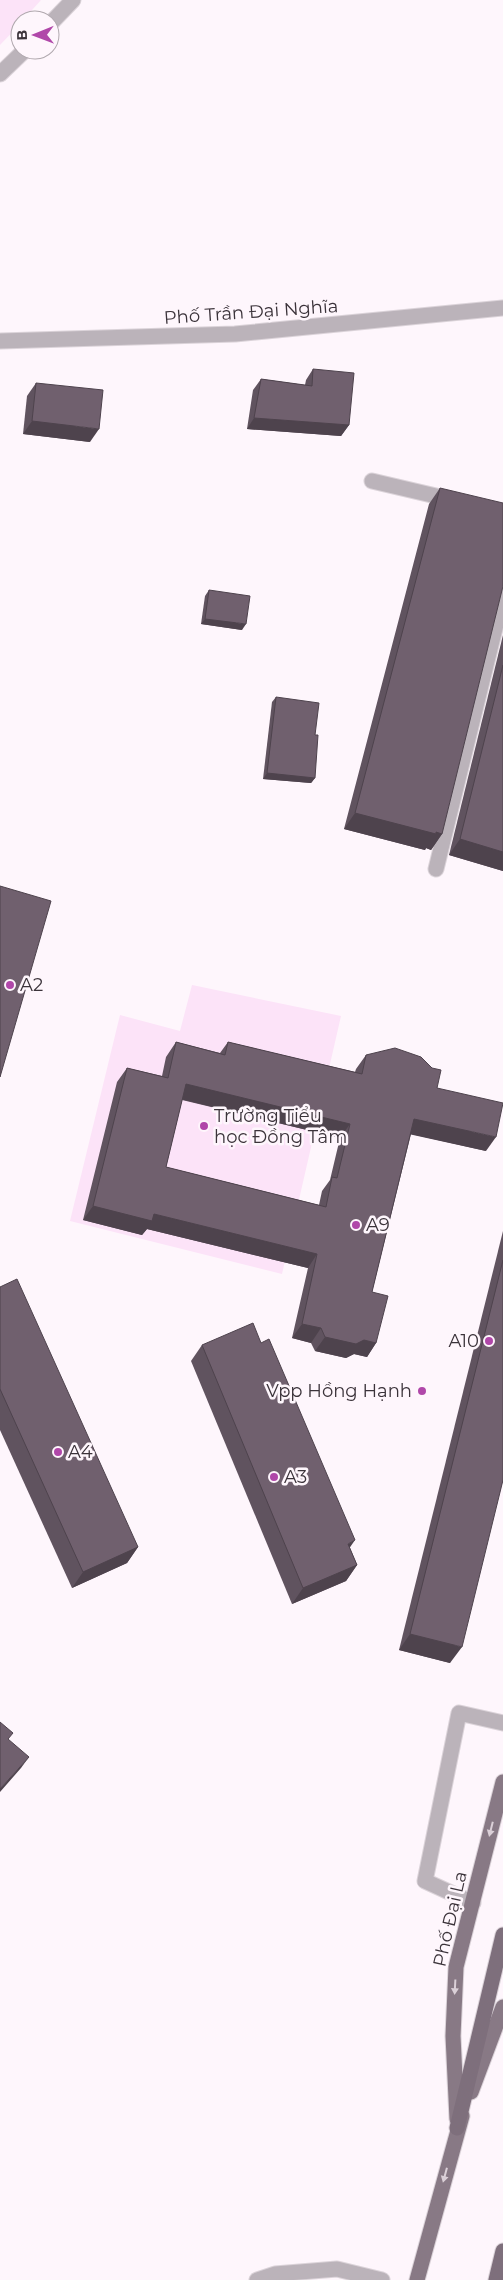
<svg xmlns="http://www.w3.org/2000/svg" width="503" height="2280" viewBox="0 0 503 2280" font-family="Montserrat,sans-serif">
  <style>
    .built { fill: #fce3f8 }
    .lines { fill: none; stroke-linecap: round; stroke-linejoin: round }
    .minor-casing { stroke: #dbd3d9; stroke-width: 17 }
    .tertiary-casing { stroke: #dbd3d9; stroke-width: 17 }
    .primary-casing { stroke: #dbd3d9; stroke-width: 17 }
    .trunk-casing { stroke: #dbd3d9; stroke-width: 17 }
    .minor { stroke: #bbb3ba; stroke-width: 15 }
    .tertiary { stroke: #bbb3ba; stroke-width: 15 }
    .primary { stroke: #887985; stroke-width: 15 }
    .trunk { stroke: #7e6f7c; stroke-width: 15 }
    .wall { fill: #60535f; fill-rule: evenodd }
    .shaded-wall { fill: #4e434d }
    .building { fill: #70606e; stroke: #4e434d; fill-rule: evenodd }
    .oneway { fill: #dbd0d8 }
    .poi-dot { fill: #b047a9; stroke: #fef6fc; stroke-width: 2 }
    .labels { text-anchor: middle; stroke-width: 5; stroke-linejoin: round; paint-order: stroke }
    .street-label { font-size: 18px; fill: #3b333a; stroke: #fef6fc }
    .poi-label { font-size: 18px; fill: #3b333a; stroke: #fef6fc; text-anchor: start }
  </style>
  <rect width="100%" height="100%" fill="#fef6fc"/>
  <g class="built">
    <polygon points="0,0 41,0 23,20 20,20 20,24 0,45"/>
    <polygon points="192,985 341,1016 282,1274 70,1221 120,1015 180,1031"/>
  </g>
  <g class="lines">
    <g class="minor-casing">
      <g id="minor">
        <polyline points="50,24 73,0"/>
        <polyline points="0,74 25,50"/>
        <polyline points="372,481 453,500"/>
        <polyline points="436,869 503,596"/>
        <polyline points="473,1903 425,1881 459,1713 503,1723"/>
      </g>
    </g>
    <g class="tertiary-casing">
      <g id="tertiary">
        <polyline points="0,341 235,334 503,308"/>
        <polyline points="257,2280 275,2274 337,2269 382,2280"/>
      </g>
    </g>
    <g class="primary-casing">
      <g id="primary">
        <polyline points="471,2092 503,2007"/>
        <polyline points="457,2119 453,2036 456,1967 503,1782"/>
        <polyline points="417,2280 462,2116"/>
      </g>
    </g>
    <g class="trunk-casing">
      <g id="trunk">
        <polyline points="457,2128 503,1935"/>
        <polyline points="496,2280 503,2251"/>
      </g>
    </g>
    <use href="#minor" class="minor"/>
    <use href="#tertiary" class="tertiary"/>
    <use href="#primary" class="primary"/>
    <use href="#trunk" class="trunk"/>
  </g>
  <g class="wall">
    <polygon points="313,369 349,425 341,436 247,429 253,390 261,379 305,385 306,380"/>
    <polygon points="36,383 90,442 23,434 27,396"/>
    <polygon points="440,488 442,834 431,850 426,848 425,850 344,829 429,504"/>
    <polygon points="209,590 242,630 201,624 205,596"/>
    <polygon points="503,635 503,871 449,855"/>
    <polygon points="276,697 315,778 311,783 263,779 272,702"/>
    <path d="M 176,1042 L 220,1053 L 228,1042 L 355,1072 L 356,1069 L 366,1055 L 437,1088 L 486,1151 L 411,1134 L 372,1292 L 376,1343 L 367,1357 L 354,1354 L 346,1358 L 315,1351 L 311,1343 L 292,1338 L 308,1268 L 147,1229 L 142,1235 L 83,1220 L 117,1082 L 127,1068 L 162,1076 L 166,1057 ZM 182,1100 L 340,1138 L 330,1180 L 322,1191 L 319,1205 L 166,1167 Z"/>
    <polygon points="503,1231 503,1480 450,1663 399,1650"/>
    <polygon points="0,1287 138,1547 127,1563 72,1588 0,1430"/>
    <polygon points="202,1345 350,1548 357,1565 346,1581 292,1604 191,1361"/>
  </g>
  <g class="shaded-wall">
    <polygon points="254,418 349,425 341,436 247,429"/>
    <polygon points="32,421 99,429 90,442 23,434"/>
    <polygon points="205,619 246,624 242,630 201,624"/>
    <polygon points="267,773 315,778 311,783 263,779"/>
    <polygon points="355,813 436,832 442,834 431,850 426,848 425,850 344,829"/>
    <polygon points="460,839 503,852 503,871 449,855"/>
    <polygon points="186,1084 350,1124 340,1138 176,1098"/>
    <polygon points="414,1119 496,1137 486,1151 404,1133"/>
    <polygon points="93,1206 154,1214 317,1254 308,1268 147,1229 142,1235 83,1220"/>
    <polygon points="302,1324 321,1328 311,1343 292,1338"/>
    <polygon points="325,1337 364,1340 376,1343 367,1357 354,1354 346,1358 315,1351"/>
    <polygon points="355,1540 344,1556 348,1544"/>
    <polygon points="138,1547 127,1563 72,1588 83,1572"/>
    <polygon points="357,1565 346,1581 292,1604 303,1588"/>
    <polygon points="410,1634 462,1647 450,1663 399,1650"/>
    <polygon points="29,1757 21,1768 0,1792 0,1789"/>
  </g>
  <g class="building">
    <polygon points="313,369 354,373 349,425 254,418 261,379 312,386"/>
    <polygon points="36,383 103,390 99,429 32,421"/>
    <polygon points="440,488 503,503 503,586 442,834 436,832 436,834 355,813"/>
    <polygon points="209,590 250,596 246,624 205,619"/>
    <polygon points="503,665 503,852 460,839"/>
    <polygon points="276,697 319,703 315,735 318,735 315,778 267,773"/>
    <polygon points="0,886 51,901 0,1077"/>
    <path d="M 176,1042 L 225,1055 L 228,1042 L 362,1074 L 366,1055 L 395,1048 L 421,1057 L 432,1068 L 441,1070 L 437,1088 L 503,1103 L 496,1137 L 414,1119 L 372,1292 L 388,1296 L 376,1343 L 364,1340 L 356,1344 L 325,1337 L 321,1328 L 302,1324 L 317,1254 L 154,1214 L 152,1221 L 93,1206 L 127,1068 L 168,1078 ZM 186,1084 L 350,1124 L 337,1178 L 332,1177 L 326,1207 L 166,1167 Z"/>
    <polygon points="503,1260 503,1480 462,1647 410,1634"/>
    <polygon points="17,1279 138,1547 83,1572 0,1389 0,1287"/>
    <polygon points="253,1323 261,1343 269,1339 355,1540 348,1544 357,1565 303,1588 202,1345"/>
    <polygon points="0,1722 13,1733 8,1739 29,1757 0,1789"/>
  </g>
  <defs><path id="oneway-solid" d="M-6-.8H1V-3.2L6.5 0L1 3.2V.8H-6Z" transform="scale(1.25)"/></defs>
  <g class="oneway">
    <use href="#oneway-solid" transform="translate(491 1829) rotate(104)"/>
    <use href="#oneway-solid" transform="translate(455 1987) rotate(93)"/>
    <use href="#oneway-solid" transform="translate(445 2175) rotate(105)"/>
  </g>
  <g class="poi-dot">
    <circle cx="10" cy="985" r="5"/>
    <circle cx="204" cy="1126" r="5"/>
    <circle cx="356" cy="1225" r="5"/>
    <circle cx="489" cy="1341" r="5"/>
    <circle cx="422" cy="1391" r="5"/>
    <circle cx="58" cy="1452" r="5"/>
    <circle cx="274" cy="1477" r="5"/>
  </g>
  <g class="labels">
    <g class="street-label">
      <text transform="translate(251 312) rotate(-4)" y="6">Phố Trần Đại Nghĩa</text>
      <text transform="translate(450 1919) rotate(-77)" y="6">Phố Đại La</text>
    </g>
    <g class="poi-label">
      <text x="20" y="991">A2</text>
      <text x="214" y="1122">Trường Tiểu<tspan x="214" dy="21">học Đồng Tâm</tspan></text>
      <text x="366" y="1231">A9</text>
      <text x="479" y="1347" text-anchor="end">A10</text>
      <text x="412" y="1397" text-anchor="end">Vpp Hồng Hạnh</text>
      <text x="68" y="1458">A4</text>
      <text x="284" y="1483">A3</text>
    </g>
  </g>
  <g transform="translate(35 35) rotate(269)"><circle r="24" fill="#fef6fc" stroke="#b0a8ae"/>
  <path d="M0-4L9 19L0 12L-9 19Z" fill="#b047a9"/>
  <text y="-8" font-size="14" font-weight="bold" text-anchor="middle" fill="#3b333a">B</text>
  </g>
</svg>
